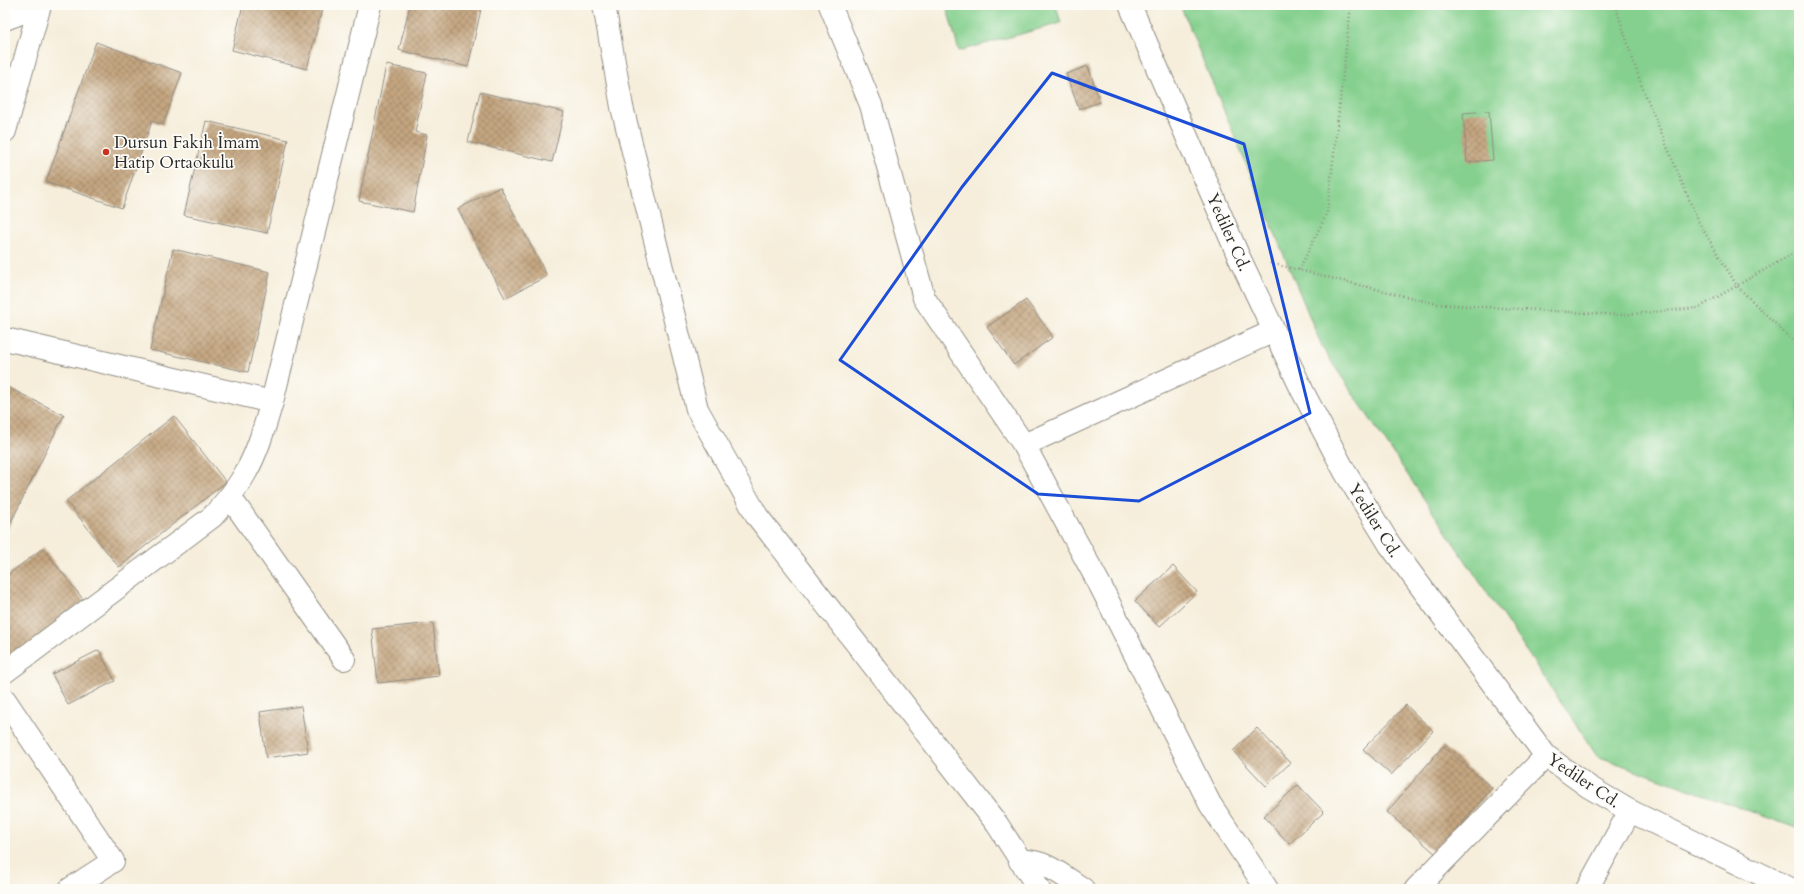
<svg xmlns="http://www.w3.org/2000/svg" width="1804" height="894" viewBox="0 0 1804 894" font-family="Cardo,serif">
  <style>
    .park { fill: #85d08e; stroke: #587e5c }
    .building { fill: url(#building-cross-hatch) }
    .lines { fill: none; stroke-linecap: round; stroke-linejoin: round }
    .minor-casing { stroke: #908c83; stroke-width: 24 }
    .path { stroke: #908c83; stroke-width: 2.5; stroke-dasharray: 1 3; stroke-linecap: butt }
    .minor { stroke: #fff; stroke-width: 22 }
    .marked { fill: none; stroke: #1d4ed8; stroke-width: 3; stroke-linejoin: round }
    .poi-dot { fill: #c8321e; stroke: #fdfcf7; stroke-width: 1.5 }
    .labels { text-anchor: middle; stroke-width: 3.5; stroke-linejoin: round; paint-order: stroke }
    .poi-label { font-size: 17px; fill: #2b2b2b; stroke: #fdfcf7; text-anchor: start }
    .street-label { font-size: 17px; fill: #2b2b2b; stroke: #fdfcf7 }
  </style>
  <defs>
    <pattern id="building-cross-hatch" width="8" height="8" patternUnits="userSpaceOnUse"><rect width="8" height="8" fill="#c4a680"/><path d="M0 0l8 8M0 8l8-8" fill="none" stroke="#9f8769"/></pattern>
  </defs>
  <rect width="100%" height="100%" fill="#fdfcf7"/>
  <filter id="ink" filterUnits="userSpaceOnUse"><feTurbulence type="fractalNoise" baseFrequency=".025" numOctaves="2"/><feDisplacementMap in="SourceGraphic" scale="8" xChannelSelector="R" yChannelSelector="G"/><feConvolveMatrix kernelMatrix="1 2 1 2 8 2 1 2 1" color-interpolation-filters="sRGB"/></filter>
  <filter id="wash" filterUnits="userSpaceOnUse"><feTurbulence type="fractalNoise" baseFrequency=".012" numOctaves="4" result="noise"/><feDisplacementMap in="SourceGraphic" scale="16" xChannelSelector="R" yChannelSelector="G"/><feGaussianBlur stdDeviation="0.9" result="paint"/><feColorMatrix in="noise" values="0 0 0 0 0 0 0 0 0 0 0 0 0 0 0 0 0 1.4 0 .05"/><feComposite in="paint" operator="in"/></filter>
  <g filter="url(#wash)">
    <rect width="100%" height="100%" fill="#f6eedb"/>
    <g class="park">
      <polygon points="946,5 1056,5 1061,23 959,51"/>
      <polygon points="1180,5 1799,5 1799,829 1597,756 1323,349"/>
    </g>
    <g id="blocks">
      <g class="building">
        <polygon points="243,5 323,5 307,69 232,50"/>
        <polygon points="410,5 482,5 468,67 399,50"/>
        <polygon points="96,42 182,73 163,125 152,121 122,208 46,182"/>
        <polygon points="386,65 427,73 415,132 427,135 413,212 359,201"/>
        <polygon points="1088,66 1100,102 1079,109 1066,74"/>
        <polygon points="480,92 564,112 552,162 468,142"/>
        <polygon points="1489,111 1493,160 1467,162 1463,113"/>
        <polygon points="206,121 288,140 267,233 184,215"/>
        <polygon points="500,187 547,276 505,298 458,209"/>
        <polygon points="173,249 270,272 248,372 150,350"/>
        <polygon points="1026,300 1053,337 1014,365 987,327"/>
        <polygon points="5,386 64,415 5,534"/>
        <polygon points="174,416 226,482 119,567 66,501"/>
        <polygon points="43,548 86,603 5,665 5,577"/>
        <polygon points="1173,566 1197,592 1159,627 1135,601"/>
        <polygon points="433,623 439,676 378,683 372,629"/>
        <polygon points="99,650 115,681 68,705 52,674"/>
        <polygon points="1406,705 1433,731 1391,775 1363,749"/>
        <polygon points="301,706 308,752 266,758 260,712"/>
        <polygon points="1257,728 1290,763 1266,786 1233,751"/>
        <polygon points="1443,746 1492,788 1436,854 1387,812"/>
        <polygon points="1298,785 1324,812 1289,844 1264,816"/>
      </g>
    </g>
  </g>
  <g filter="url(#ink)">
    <use href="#blocks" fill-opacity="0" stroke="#908c83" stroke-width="1"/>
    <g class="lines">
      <g class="minor-casing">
        <g id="minor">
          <polyline points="604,5 622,107 697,409 757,516 997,824 1039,889"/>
          <polyline points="830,5 871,105 924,298 1024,445 1101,587 1210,804 1267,889"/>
          <polyline points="1130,5 1238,255 1303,392 1345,472 1390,545 1546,756 1589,787 1630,811 1791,889"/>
          <polyline points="5,19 40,6"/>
          <polyline points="5,131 40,5"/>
          <polyline points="5,339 272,402"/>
          <polyline points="1024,445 1274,331"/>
          <polyline points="230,497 344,659"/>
          <path d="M 5,672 L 212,517 C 225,503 237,489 246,472 C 258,451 265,425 272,402 L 370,5"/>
          <polyline points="5,700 113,861 70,889"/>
          <path d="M 1020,861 C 1044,859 1063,876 1083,889"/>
          <polyline points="1416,889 1546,756"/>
          <polyline points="1587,889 1630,811"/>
        </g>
      </g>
      <g class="path">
        <polyline points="1615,5 1641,84 1698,221 1737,286 1799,347"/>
        <polyline points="1270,263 1437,304 1620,315 1698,308 1799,250"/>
        <polyline points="1299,270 1327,213 1351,5"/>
      </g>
      <use href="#minor" class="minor"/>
    </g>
  </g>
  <path class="marked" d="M 1052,73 L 1244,144 L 1310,413 L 1139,501 L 1038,494 L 840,360 L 962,187 Z"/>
  <circle class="poi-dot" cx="106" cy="152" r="4"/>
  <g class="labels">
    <g class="poi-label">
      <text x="114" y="148">Dursun Fakıh İmam<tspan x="114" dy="20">Hatip Ortaokulu</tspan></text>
    </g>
    <g class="street-label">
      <text transform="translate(1229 232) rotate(66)" y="6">Yediler Cd.</text>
      <text transform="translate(1375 520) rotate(58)" y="6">Yediler Cd.</text>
      <text transform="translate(1584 780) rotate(34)" y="6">Yediler Cd.</text>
    </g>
  </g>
  <rect width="1804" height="894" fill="none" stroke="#fdfcf7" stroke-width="20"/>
</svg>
